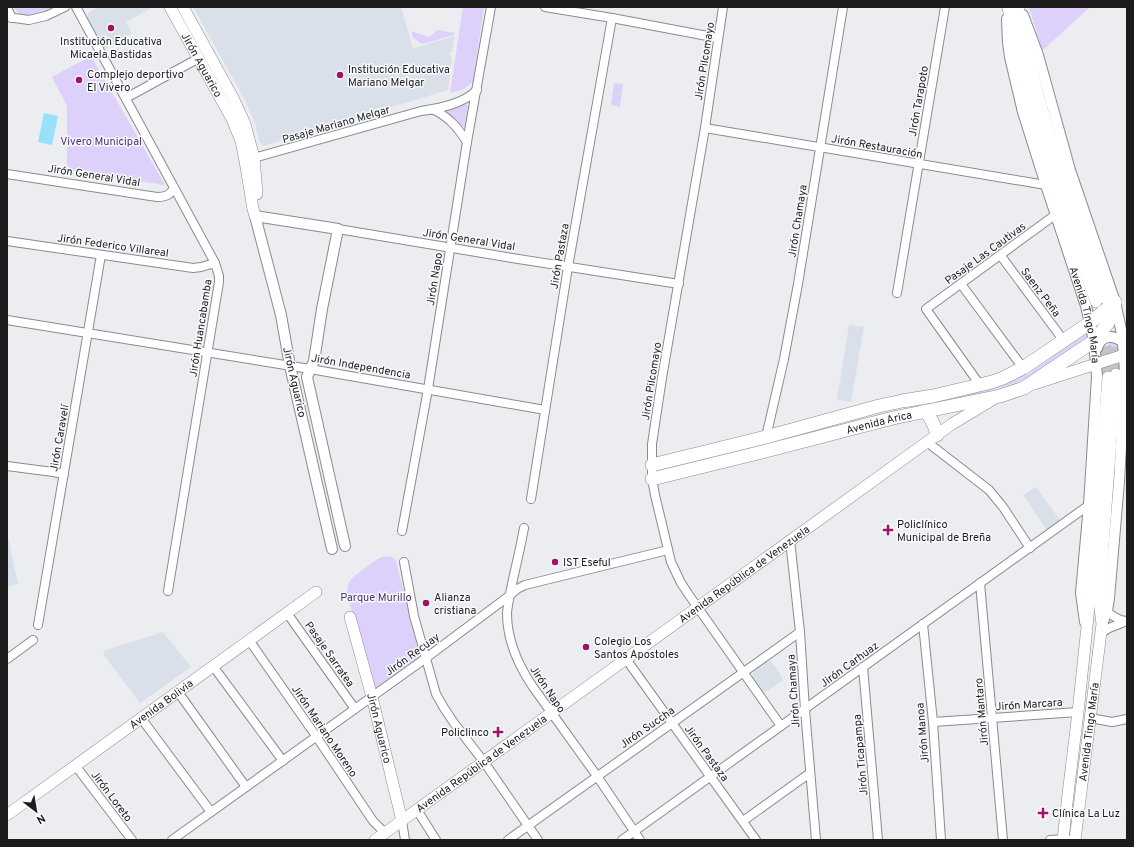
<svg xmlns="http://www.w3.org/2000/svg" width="1134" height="847" viewBox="0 0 1134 847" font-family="Overpass,sans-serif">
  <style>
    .built { fill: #dae0ea }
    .green { fill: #ddd1fb }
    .water { fill: #98e1fd }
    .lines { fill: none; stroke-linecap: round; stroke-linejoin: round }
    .secondary-tunnel { stroke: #c2c3c6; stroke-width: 11; stroke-dasharray: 11 5.5; stroke-linecap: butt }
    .minor-casing { stroke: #8a8b8e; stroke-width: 10 }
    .tertiary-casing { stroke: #8a8b8e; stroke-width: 12 }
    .secondary-casing { stroke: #8a8b8e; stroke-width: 12 }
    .primary-casing { stroke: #8a8b8e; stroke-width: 14 }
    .minor { stroke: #fff; stroke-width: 8 }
    .tertiary { stroke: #fff; stroke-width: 10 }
    .secondary { stroke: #fff; stroke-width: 11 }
    .primary { stroke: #fff; stroke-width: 13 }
    .poi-dot { fill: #9e1461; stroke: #f8fafd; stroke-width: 1.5 }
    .labels { text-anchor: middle; stroke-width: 3; stroke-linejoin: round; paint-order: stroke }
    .poi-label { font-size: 11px; fill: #1c1c1d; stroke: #f8fafd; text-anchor: start }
    .street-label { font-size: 11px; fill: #1c1c1d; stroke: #f8fafd }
    .park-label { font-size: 11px; fill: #492f73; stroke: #f8fafd }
  </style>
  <rect width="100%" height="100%" fill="#ebedf0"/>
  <g class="built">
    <polygon points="99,7 153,7 126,22 132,33 105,49 87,18 89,12"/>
    <polygon points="193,7 401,7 413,48 455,36 452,52 449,53 452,59 448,90 263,146 259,141 255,123 245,100"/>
    <polygon points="849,325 864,327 851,402 837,400"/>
    <polygon points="1036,487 1060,520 1047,530 1023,495"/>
    <polygon points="7,532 18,584 7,587"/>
    <polygon points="163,632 191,667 140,703 103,654 106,650"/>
    <polygon points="769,659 777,669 783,680 764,693 752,677 754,671"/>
  </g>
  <g class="green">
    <path d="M 12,7 L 51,7 L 50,10 C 36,14 23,20 12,7 Z"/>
    <polygon points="463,7 484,7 473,82 462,90 450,93"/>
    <polygon points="1029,7 1090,7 1042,51"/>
    <polygon points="438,30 454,33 454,35 422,44 413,38 411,31 429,37"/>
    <polygon points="91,56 165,185 67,170 67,106 52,77"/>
    <polygon points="614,83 623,84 620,107 611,105"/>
    <path d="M 464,103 L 466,104 L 468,106 L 465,126 L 462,127 C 458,121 448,114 445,109 Z"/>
    <polygon points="1084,334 1089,336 1089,343 1033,377 963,399 954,399 1028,374"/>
    <polygon points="1112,341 1117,344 1121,351 1101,358 1101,350"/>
    <polygon points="387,556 393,557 396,561 419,654 418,661 378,688 374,687 371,684 347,593 348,584 353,577 379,558"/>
  </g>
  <polygon class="water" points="44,113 58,116 52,145 38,142"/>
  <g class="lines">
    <g class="secondary-tunnel">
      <polyline points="1108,315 1113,343 1116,374"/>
      <polyline points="1103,330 1106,347 1108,377"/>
    </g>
    <g class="minor-casing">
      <g id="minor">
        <polyline points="76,7 215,263 219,276 219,282 168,591"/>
        <polyline points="545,7 612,18 718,38"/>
        <polyline points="723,7 705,128 662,378 652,444 652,479 655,495 671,562 681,583 689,595 781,726"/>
        <polyline points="7,8 12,18"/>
        <polyline points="7,17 29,20 46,16 65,7"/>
        <polyline points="126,98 199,58"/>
        <path d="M 434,110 C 449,117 458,128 467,142"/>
        <polyline points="705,128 1046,185"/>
        <path d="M 250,159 L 421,111 C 438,109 465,103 477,90"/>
        <path d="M 7,174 L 157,197 C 166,197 170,195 174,188"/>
        <polyline points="338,229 512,258 679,284"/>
        <polyline points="7,241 193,268 201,267 215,263"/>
        <polyline points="1001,256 1064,341"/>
        <polyline points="961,284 1023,368"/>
        <polyline points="897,293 945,7"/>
        <polyline points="7,320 310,369 545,410"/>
        <polyline points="980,385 926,309 1055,215"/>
        <polyline points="766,437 784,359 798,284 843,7"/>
        <polyline points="927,442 989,490 1003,507 1030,548"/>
        <polyline points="7,466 53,472 64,474"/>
        <polyline points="531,499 568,267 612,18"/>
        <path d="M 524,528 C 521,545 517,562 513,579 C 511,590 508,602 507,613 C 507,640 518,665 533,687 L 597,776 L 640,840"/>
        <polyline points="402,531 428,389 467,142 491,7"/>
        <polyline points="790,540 800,632 805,710 816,840"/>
        <polyline points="404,562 414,616 436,694 444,708 454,723 484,762 538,840"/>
        <polyline points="980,583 1003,840"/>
        <path d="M 1107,611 C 1113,617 1118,620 1126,621"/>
        <polyline points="287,613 355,709"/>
        <polyline points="923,624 933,722 941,840"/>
        <polyline points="38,625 101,255"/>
        <polyline points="1100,634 1109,628 1127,621"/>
        <polyline points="249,640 316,736 373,821 385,833"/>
        <polyline points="7,659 33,640"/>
        <polyline points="626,659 756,840"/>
        <polyline points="213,666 283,761"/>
        <polyline points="863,667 878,840"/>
        <polyline points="178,692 246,787"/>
        <polyline points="141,718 211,812"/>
        <polyline points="1090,718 1112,722 1127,719"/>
        <polyline points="933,722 1078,712"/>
        <polyline points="75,765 132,840"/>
        <polyline points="417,810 436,840"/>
        <polyline points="402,821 405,840"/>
        <polyline points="743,821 810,773"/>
        <polyline points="172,840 426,658 509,596 517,589 525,585 668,550"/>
        <polyline points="508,840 800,632"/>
        <polyline points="622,840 1089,505"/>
        <polyline points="1050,840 1067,839"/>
      </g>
    </g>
    <g class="tertiary-casing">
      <g id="tertiary">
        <polyline points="1023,15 1038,55 1070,170 1115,302 1122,334 1124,355 1125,376 1119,482 1109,598 1107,611 1102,624"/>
        <path id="s1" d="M 1007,19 L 1008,42 L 1010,57 L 1023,112 L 1046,185 L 1086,306 L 1094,341 L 1097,377 L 1089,505 L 1081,593 L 1085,622"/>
        <path d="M 1097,348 C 1101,334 1114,335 1123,342"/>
        <polyline points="332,549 290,366 281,315 255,216 338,229 322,309 314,361 307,377 345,546"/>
      </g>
    </g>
    <g class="secondary-casing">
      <g id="secondary">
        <path id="s2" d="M 170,7 L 232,119 L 241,141 L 245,161 L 253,209 L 255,216"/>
        <polyline points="183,7 234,100 245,124 254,158 257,194"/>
        <path d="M 1008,7 C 1026,109 1062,205 1096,302"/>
        <path d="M 1018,7 C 1036,107 1072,202 1104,298"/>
        <polyline points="1034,384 1127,354"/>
        <path id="s3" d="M 350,617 L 372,697 L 402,821"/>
        <path id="s4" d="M 7,815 L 316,592"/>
        <path id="s5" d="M 375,840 L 952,424 L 992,400"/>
        <polyline points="1063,840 1068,794 1078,712 1088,617 1108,377"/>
        <path id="s6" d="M 1075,840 L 1102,624 L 1099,600 L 1116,374"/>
      </g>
    </g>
    <g class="primary-casing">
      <g id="primary">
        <path d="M 925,411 C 932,419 935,425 937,435"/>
        <polyline points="652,465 766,437 879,406 902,401 933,396 992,382 1003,378 1023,368 1091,322 1115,302"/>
        <path id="s7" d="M 652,479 L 762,452 L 893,418 L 1000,396 L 1024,388 L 1094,341 L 1108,323 L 1112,313 L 1115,302"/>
      </g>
    </g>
    <use href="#minor" class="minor"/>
    <use href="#tertiary" class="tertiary"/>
    <use href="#secondary" class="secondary"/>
    <use href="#primary" class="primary"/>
  </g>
  <g class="poi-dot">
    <circle cx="111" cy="28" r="4"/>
    <circle cx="340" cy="75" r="4"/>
    <circle cx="79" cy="80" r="4"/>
    <path d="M886 524h4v4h4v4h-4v4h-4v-4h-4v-4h4z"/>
    <circle cx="555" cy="562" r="4"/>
    <circle cx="426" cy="603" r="4"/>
    <circle cx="586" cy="647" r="4"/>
    <path d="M496 726h4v4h4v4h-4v4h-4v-4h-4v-4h4z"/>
    <path d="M1041 807h4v4h4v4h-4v4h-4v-4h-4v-4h4z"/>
  </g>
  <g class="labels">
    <g class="poi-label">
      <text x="111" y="45" text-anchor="middle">Institución Educativa<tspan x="111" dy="13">Micaela Bastidas</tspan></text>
      <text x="348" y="73">Institución Educativa<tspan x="348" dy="13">Mariano Melgar</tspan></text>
      <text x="87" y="78">Complejo deportivo<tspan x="87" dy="13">El Vivero</tspan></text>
      <text x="897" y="528">Policlínico<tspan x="897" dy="13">Municipal de Breña</tspan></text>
      <text x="563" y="566">IST Eseful</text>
      <text x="434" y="601">Alianza<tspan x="434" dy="13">cristiana</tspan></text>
      <text x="594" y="645">Colegio Los<tspan x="594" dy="13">Santos Apostoles</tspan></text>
      <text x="489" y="736" text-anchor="end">Policlinco</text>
      <text x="1052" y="817">Clínica La Luz</text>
    </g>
    <g class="street-label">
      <text transform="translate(704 61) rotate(-81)" y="4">Jirón Pilcomayo</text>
      <text dy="4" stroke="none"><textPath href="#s2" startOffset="66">Jirón Aguarico</textPath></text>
      <text transform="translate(918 101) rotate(-80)" y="4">Jirón Tarapoto</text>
      <text transform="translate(336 124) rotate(-16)" y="4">Pasaje Mariano Melgar</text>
      <text transform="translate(877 146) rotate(10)" y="4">Jirón Restauración</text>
      <text transform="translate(94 175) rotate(9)" y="4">Jirón General Vidal</text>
      <text transform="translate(797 221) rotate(-81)" y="4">Jirón Chamaya</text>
      <text transform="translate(469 239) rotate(9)" y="4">Jirón General Vidal</text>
      <text transform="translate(113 245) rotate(8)" y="4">Jirón Federico Villareal</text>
      <text transform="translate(985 253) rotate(-36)" y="4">Pasaje Las Cautivas</text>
      <text transform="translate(559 256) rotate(-80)" y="4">Jirón Pastaza</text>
      <text transform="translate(434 279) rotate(-81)" y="4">Jirón Napo</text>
      <text transform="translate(1041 292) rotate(53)" y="4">Saenz Peña</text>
      <text dy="4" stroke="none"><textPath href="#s1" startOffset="307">Avenida Tingo María</textPath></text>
      <text transform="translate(200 328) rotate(-81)" y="4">Jirón Huancabamba</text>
      <text transform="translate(361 366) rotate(10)" y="4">Jirón Independencia</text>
      <text transform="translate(651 381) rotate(-81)" y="4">Jirón Pilcomayo</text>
      <text transform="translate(295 382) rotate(77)" y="4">Jirón Aguarico</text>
      <text dy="4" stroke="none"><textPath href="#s7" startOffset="234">Avenida Arica</textPath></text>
      <text transform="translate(59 438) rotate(-80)" y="4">Jirón Caravelí</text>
      <text dy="4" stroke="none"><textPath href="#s5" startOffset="455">Avenida República de Venezuela</textPath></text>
      <text transform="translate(330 654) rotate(55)" y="4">Pasaje Sarratea</text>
      <text transform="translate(412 654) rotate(-36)" y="4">Jirón Recuay</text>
      <text transform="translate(849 664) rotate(-36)" y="4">Jirón Carhuaz</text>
      <text transform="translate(548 689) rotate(56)" y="4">Jirón Napo</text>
      <text transform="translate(793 691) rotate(-94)" y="4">Jirón Chamaya</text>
      <text dy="4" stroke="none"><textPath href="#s4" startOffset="190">Avenida Bolivia</textPath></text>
      <text transform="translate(1029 704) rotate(-4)" y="4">Jirón Marcara</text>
      <text transform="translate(981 712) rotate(-95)" y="4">Jirón Mantaro</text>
      <text transform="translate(647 727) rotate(-35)" y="4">Jirón Succha</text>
      <text dy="4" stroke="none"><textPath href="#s3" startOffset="115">Jirón Aguarico</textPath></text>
      <text transform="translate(325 731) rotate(56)" y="4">Jirón Mariano Moreno</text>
      <text dy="4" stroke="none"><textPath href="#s6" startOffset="109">Avenida Tingo María</textPath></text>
      <text transform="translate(922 733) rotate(-95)" y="4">Jirón Manoa</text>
      <text transform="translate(707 753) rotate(54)" y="4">Jirón Pastaza</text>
      <text transform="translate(860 755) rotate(-95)" y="4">Jirón Ticapampa</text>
      <text dy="4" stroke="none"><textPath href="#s5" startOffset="131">Avenida República de Venezuela</textPath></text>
      <text transform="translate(112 796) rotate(53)" y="4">Jirón Loreto</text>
    </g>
    <g class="park-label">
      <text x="101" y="145">Vivero Municipal</text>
      <text x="376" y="601">Parque Murillo</text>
    </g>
  </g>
  <rect width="1134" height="847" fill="none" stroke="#1c1c1d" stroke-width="16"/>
  <g transform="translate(36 811) rotate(149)" stroke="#f8fafd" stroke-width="3" paint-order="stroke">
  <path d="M0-3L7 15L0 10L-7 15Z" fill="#1c1c1d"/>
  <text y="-6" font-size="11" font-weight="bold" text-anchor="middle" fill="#1c1c1d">N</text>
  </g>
</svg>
